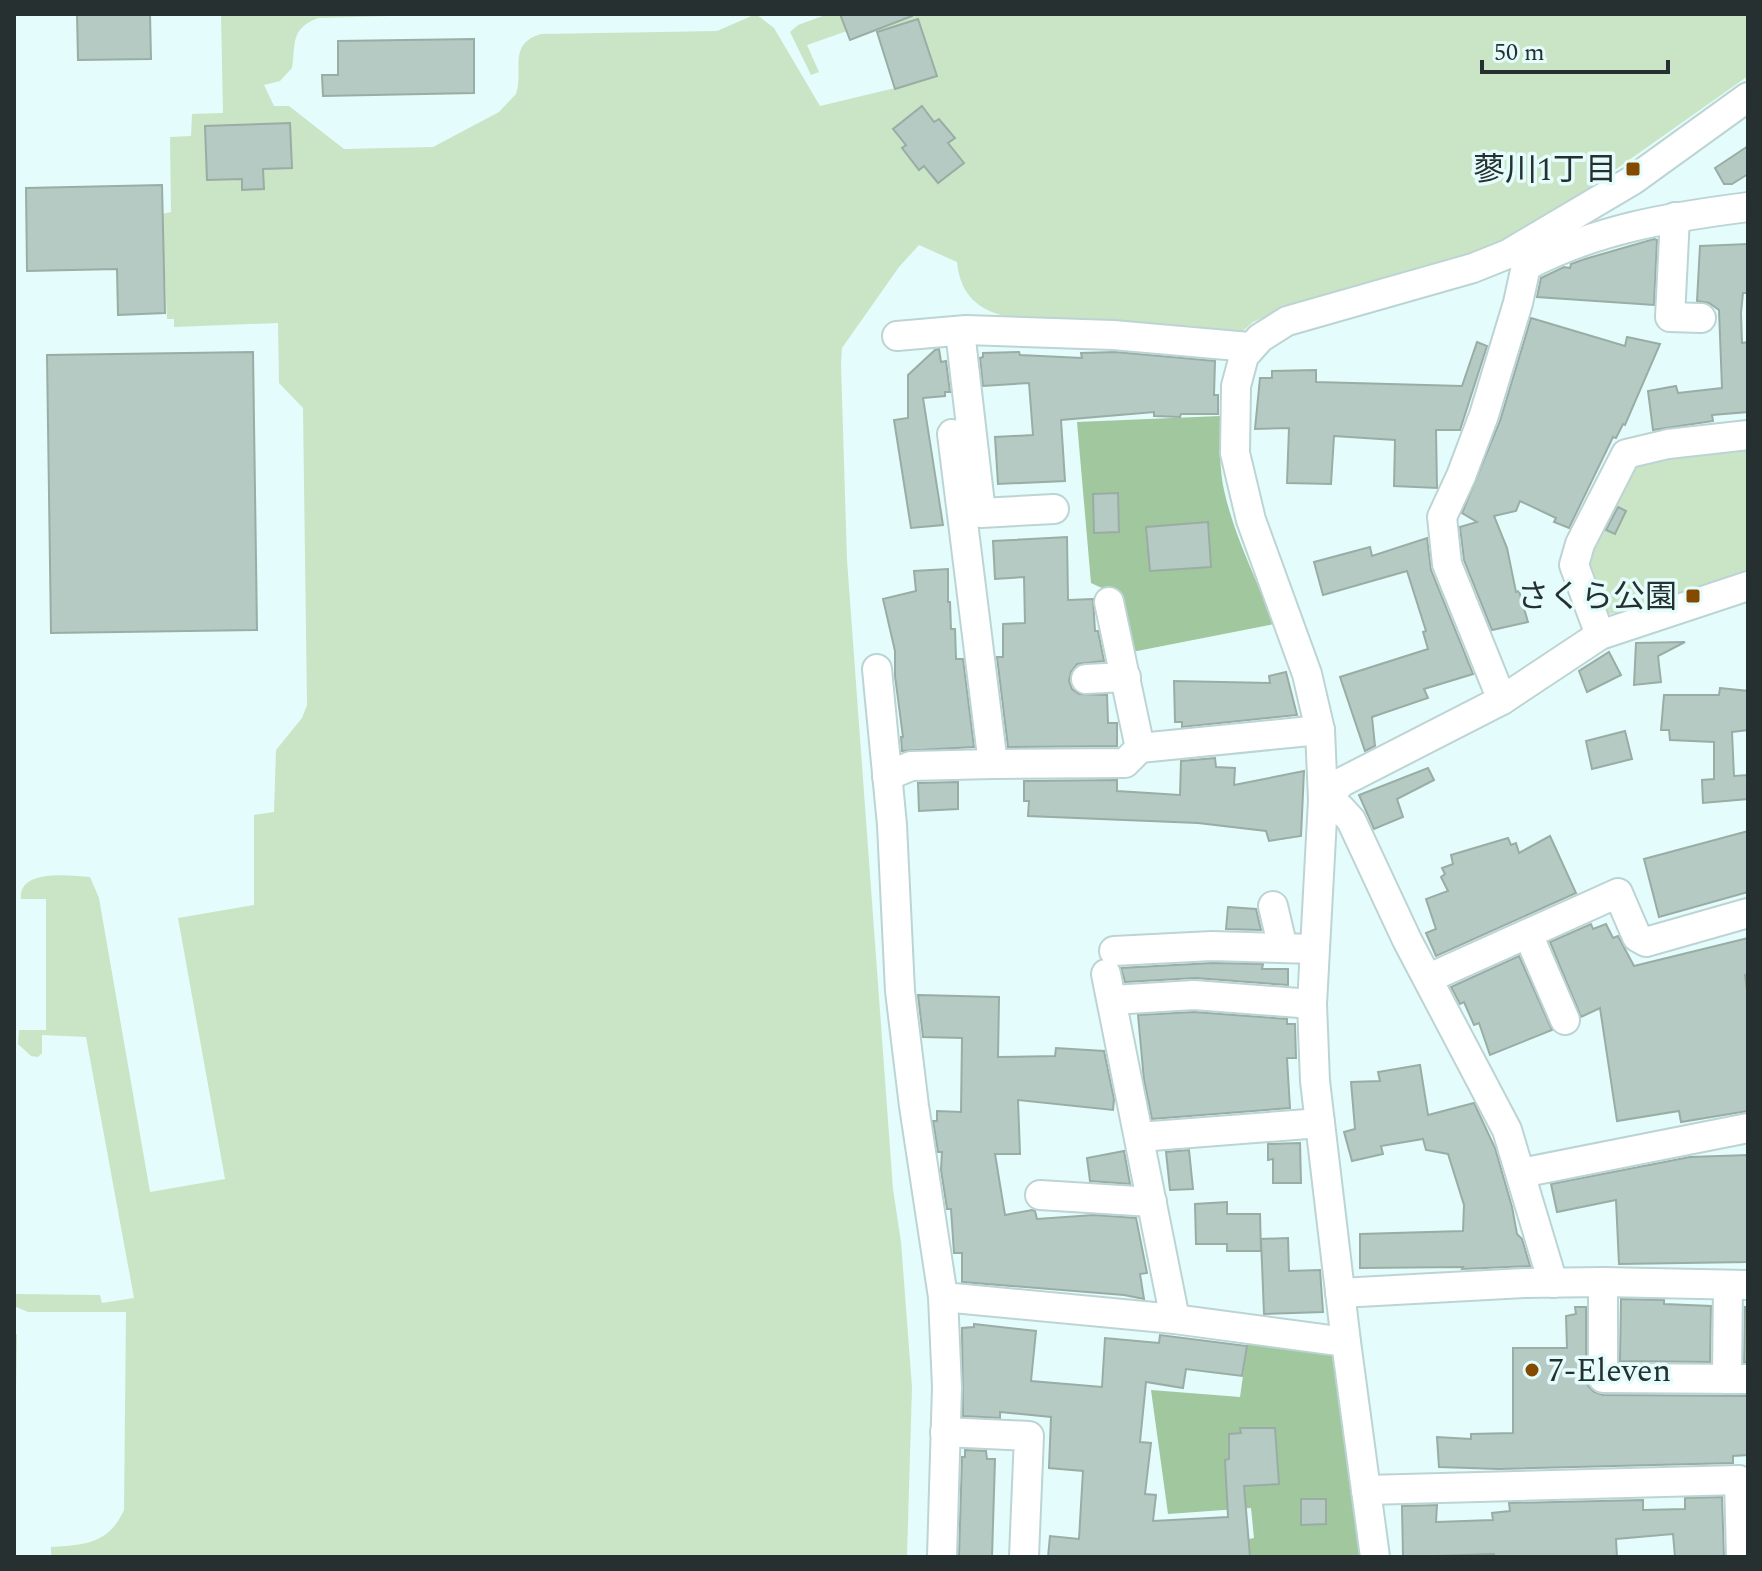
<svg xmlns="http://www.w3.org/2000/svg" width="1762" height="1571" viewBox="0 0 1762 1571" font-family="Spectral,'Noto Sans JP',serif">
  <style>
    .green { fill: #c9e5c6 }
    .forest { fill: #a1c79e }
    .building { fill: #b5cac2; stroke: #99ada5; stroke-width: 2 }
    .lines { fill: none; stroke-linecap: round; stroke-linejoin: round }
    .minor-casing { stroke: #bdd4d4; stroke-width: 32 }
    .minor { stroke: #fff; stroke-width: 28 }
    .poi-dot { fill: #844a00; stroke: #e4fcfc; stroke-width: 3 }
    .labels { text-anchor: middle; stroke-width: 7; stroke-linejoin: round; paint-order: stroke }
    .poi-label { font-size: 32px; fill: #273030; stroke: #e4fcfc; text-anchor: end }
  </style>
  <rect width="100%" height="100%" fill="#e4fcfc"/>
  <g class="green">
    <path d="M 221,14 L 462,14 L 318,18 C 290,29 296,43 292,68 L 280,81 L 264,85 L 274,106 L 289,106 L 344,149 L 433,147 L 499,112 L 516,94 C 524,70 507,44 541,34 L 717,31 L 756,14 L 774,28 L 820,106 L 895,88 L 873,22 L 807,45 L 819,72 L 811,75 L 790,32 L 798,25 L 828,14 L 1748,14 L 1748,76 L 1547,218 L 1516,235 L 1474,255 L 1278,311 L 1253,322 L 1237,336 L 1009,317 C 979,311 960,295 957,262 L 919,245 L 899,267 L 842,348 L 841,364 L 847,560 L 893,1189 L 901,1242 L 912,1387 L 907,1557 L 51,1557 L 51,1547 C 84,1545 109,1544 124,1510 L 126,1312 L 28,1312 L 14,1306 L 14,1294 L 100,1295 L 102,1303 L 134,1298 L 86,1037 L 42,1035 L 42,1053 L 38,1057 L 31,1056 L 18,1044 L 19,1030 L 46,1030 L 46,899 L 21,899 C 18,868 72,876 90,877 L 99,898 L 150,1192 L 225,1179 L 178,918 L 254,905 L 254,815 L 274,812 L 276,750 L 302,718 L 307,705 L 303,408 L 279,383 L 278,323 L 174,327 L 174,319 L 167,319 L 162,214 L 171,212 L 170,137 L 191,136 L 192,114 L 223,113 Z"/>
    <path d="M 1748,445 L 1748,572 L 1618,613 L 1607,614 C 1602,602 1594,588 1591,574 C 1586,551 1621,467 1644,460 C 1672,452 1717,449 1748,445 Z"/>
    <polygon points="14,1332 17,1335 14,1502"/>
  </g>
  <g class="forest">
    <path d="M 1220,416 C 1220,441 1219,466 1224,490 C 1234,536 1257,580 1274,624 L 1127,653 L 1115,594 L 1091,583 L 1077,422 Z"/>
    <polygon points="1248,1340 1328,1350 1335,1358 1363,1557 1234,1557 1238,1541 1254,1538 1251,1508 1168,1514 1151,1390 1240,1397"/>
  </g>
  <g class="building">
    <polygon points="77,14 150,14 151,59 78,60"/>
    <polygon points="840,14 912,14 912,16 850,40"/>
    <polygon points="918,19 937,76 895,89 877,32"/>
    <polygon points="474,39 474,93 323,96 322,75 338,75 338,41"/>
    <polygon points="922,106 934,122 939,119 955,138 948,143 964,163 938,183 924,166 919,170 902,148 906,145 893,129"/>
    <polygon points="290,123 292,168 263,169 264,189 242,190 242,179 207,180 205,126"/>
    <polygon points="1748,146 1748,174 1732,184 1724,184 1715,168"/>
    <polygon points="162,185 165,313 118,315 117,269 27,271 26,188"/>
    <polygon points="1654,239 1657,240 1654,305 1537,297 1541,278 1564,267 1570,268 1571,264 1585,259"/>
    <polygon points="1748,244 1748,293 1743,293 1741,313 1742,343 1748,342 1748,412 1712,415 1713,421 1653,430 1648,391 1676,386 1678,393 1722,388 1719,310 1709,303 1697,301 1700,246"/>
    <polygon points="1531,318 1625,346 1627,337 1660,344 1625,425 1623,424 1616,438 1613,437 1569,528 1554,522 1556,518 1520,501 1516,511 1494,516 1507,548 1516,592 1519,591 1528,622 1492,630 1464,560 1460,527 1477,522 1462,513 1500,421"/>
    <polygon points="1477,342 1487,346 1460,430 1436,430 1437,488 1394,486 1395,440 1334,436 1331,484 1287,483 1289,428 1255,429 1260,378 1272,378 1272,371 1316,370 1316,382 1462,386"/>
    <polygon points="939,349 941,362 946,361 950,392 945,392 945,396 923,398 943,525 911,528 894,420 908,418 908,375 935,350"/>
    <polygon points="253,352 257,630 51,633 47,355"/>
    <polygon points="1019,352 1020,355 1082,358 1081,353 1116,352 1215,361 1214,395 1218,395 1218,414 1181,414 1180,417 1154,416 1154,412 1061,420 1065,481 998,484 995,437 1033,435 1029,383 983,386 980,358 983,357 983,353"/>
    <polygon points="1118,493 1119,532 1094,533 1093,494"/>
    <polygon points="1618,507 1626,511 1615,534 1606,530"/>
    <polygon points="1208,522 1211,567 1150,571 1146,527"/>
    <polygon points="1067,537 1068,600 1093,599 1095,631 1098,631 1104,661 1077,664 1071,672 1069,681 1072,689 1079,694 1107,695 1108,723 1117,723 1117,746 1008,747 997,657 1003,657 1003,624 1025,623 1024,577 995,579 993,541"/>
    <polygon points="1427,538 1431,570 1473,674 1424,689 1428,698 1372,717 1375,746 1365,751 1340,677 1428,649 1423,632 1426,631 1407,571 1323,595 1314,562 1370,547 1372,556"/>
    <polygon points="948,569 948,602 950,602 951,629 955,629 956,659 963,659 974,747 902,751 901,737 903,737 895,676 895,651 883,599 916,591 914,571"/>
    <polygon points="1685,642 1658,656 1661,682 1634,685 1636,643"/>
    <polygon points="1609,652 1621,675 1587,692 1579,671"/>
    <polygon points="1286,672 1297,715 1182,727 1182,722 1175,722 1174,681 1270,683 1269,676"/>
    <polygon points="1720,688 1748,691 1748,730 1732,732 1734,776 1748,775 1748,799 1703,803 1702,780 1714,779 1714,742 1670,740 1669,730 1661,730 1664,695 1719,695"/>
    <polygon points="1625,731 1632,759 1592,769 1586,741"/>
    <polygon points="1215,758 1216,767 1235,768 1234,785 1304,771 1301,836 1269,841 1266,831 1198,823 1028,816 1029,801 1024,801 1024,781 1117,780 1117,791 1180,795 1181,761"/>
    <polygon points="1428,768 1434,780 1397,799 1403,817 1374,829 1359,795"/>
    <polygon points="958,782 958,809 919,811 918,783"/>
    <polygon points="1748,831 1748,892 1659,917 1644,859"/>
    <polygon points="1550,836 1576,893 1436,956 1426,933 1436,929 1426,899 1448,891 1441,877 1445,874 1442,868 1453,864 1451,855 1508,838 1511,845 1516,843 1519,853"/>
    <polygon points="1228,907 1256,909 1261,930 1226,929"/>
    <polygon points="1591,924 1593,929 1606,924 1613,938 1618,936 1634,966 1748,938 1748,974 1745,975 1748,998 1748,1111 1681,1122 1679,1111 1617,1121 1600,1008 1581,1017 1550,942"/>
    <polygon points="1519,956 1552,1030 1490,1055 1479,1023 1474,1025 1464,1002 1460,1004 1451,987"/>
    <polygon points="1212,963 1263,964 1262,969 1288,969 1288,985 1195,978 1125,982 1121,968"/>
    <polygon points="918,995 999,997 998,1057 1055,1056 1056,1048 1104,1051 1114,1099 1113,1110 1018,1100 1020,1154 995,1154 1005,1215 1032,1210 1035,1211 1037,1219 1094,1215 1136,1218 1147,1273 1140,1274 1144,1299 1124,1295 962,1282 962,1253 954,1253 951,1209 947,1209 941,1170 942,1152 938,1152 933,1121 937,1121 937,1111 961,1112 962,1038 923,1037"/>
    <polygon points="1194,1012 1287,1019 1287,1024 1295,1024 1296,1058 1287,1058 1290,1108 1152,1119 1144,1080 1138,1015"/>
    <polygon points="1420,1065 1428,1115 1474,1103 1495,1148 1512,1207 1517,1234 1522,1239 1530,1266 1462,1269 1463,1267 1360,1268 1360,1234 1463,1231 1464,1205 1448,1154 1426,1150 1423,1139 1381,1146 1383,1154 1352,1161 1344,1132 1355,1129 1351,1082 1380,1081 1378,1072"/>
    <polygon points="1300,1143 1301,1183 1273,1183 1273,1159 1268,1160 1268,1144"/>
    <polygon points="1189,1150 1193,1189 1170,1190 1166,1152"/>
    <polygon points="1124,1151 1130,1184 1090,1181 1087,1158"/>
    <polygon points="1748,1155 1748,1262 1619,1264 1616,1200 1557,1212 1551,1184 1690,1157"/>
    <polygon points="1227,1202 1227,1214 1260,1214 1261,1251 1227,1251 1227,1244 1196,1244 1195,1204"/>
    <polygon points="1288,1238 1289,1271 1320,1270 1323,1312 1264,1314 1261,1239"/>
    <polygon points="1621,1299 1664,1300 1664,1304 1711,1306 1710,1362 1620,1361"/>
    <polygon points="1575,1307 1586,1307 1586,1378 1588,1386 1594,1392 1603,1395 1748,1396 1748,1455 1733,1456 1733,1463 1499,1469 1439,1467 1437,1437 1471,1439 1471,1434 1513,1433 1513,1348 1567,1348 1566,1316 1576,1314"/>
    <polygon points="1745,1307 1748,1307 1748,1362 1744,1362"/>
    <polygon points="974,1324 1036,1331 1031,1381 1102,1387 1105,1338 1159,1343 1160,1335 1247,1346 1242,1376 1186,1369 1183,1388 1146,1382 1140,1442 1151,1443 1145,1494 1156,1495 1153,1521 1228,1517 1225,1460 1229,1459 1229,1434 1241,1433 1240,1428 1275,1428 1279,1484 1244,1486 1250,1557 1048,1557 1050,1536 1079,1539 1083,1471 1049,1468 1051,1417 1000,1412 1000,1418 963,1416 962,1328 974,1327"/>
    <polygon points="965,1450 986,1451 987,1459 995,1459 992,1557 959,1557 962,1457 965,1457"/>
    <polygon points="1722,1497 1724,1557 1675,1557 1673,1534 1616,1539 1617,1557 1494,1557 1494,1554 1403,1557 1402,1506 1437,1505 1436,1522 1493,1520 1492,1513 1510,1511 1509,1503 1643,1500 1643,1510 1685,1509 1685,1498"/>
    <polygon points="1301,1499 1326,1499 1326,1524 1301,1525"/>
  </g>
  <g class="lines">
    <g class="minor-casing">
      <g id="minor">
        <polyline points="1675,217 1670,317 1701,318"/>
        <path d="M 1526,266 C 1596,229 1670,217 1748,207"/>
        <polyline points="960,331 981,513 1054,509"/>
        <polyline points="897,336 966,330 1113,335 1249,347"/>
        <polyline points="1109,602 1140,748"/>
        <polyline points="1600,635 1574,565 1580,544 1626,454 1668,444 1748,435"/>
        <polyline points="877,669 892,825 900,991 914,1106 943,1297 947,1387 942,1557"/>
        <polyline points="1086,679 1126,677"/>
        <polyline points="1502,700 1447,564 1442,517 1461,476 1484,415 1518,303 1526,266 1539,237"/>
        <polyline points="993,764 1125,763 1140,748 1320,730"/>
        <polyline points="887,776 911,766 993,764 952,434"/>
        <polyline points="1323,800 1340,808 1351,820 1407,940 1507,1130 1553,1283"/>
        <polyline points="1323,800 1342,782 1502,700 1600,635 1748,586"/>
        <polyline points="1273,906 1281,940 1287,948"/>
        <polyline points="1528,934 1565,1020"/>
        <polyline points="1114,951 1212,946 1314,949"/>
        <polyline points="1106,974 1175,1319"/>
        <polyline points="1429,978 1618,893 1637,937 1646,942 1748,913"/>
        <polyline points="1112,1000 1194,995 1312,1004"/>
        <polyline points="1139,1137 1320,1123"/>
        <polyline points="1521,1173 1748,1128"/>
        <polyline points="1040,1195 1152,1202"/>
        <polyline points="1603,1282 1603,1378 1748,1379"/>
        <polyline points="1340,1293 1524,1283 1603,1282 1748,1285"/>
        <polyline points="943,1297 1175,1319 1346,1342"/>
        <polyline points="1727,1379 1728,1285"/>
        <polyline points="945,1432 1029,1436 1024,1557"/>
        <polyline points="1366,1490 1739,1480 1741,1557"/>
        <polyline points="1375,1557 1346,1342 1315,1081 1312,1004 1323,800 1320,730 1307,674 1251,520 1235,453 1236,386 1244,356 1260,338 1287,321 1473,268 1508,254 1633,180 1748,97"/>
      </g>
    </g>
    <use href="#minor" class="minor"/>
  </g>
  <g class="poi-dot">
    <rect x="1625" y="161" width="16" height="16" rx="4"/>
    <rect x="1685" y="588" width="16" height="16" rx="4"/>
    <circle cx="1532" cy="1370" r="8"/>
  </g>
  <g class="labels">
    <g class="poi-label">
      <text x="1617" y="180">蓼川1丁目</text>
      <text x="1677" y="607">さくら公園</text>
      <text x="1548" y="1381" text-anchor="start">7-Eleven</text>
    </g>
  </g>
  <rect width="1762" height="1571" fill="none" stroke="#273030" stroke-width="32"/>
  <path d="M1482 60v12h186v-12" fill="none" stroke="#273030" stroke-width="4"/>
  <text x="1494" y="60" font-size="24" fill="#273030" stroke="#e4fcfc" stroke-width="6" paint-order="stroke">50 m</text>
</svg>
